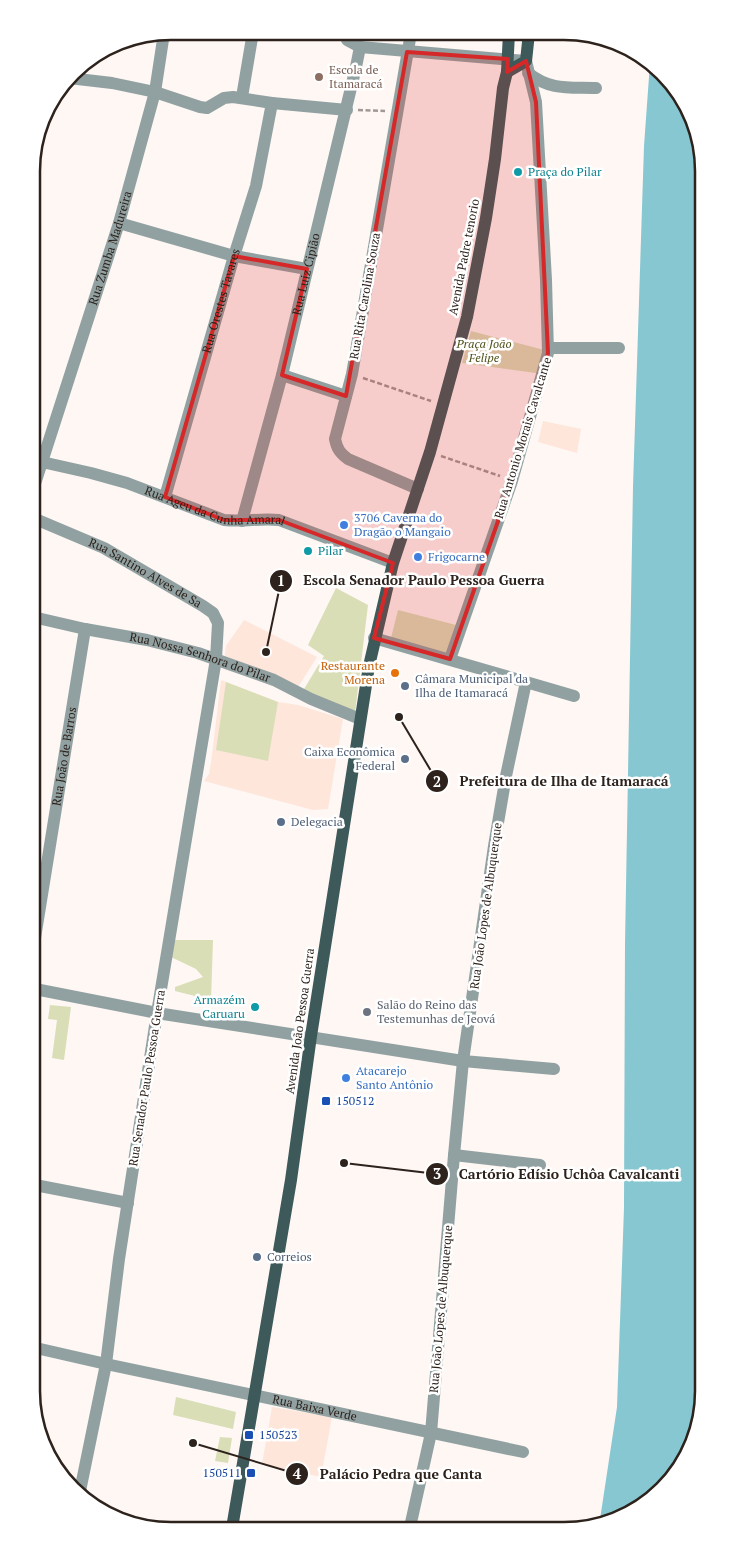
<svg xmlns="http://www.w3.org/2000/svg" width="735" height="1562" viewBox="0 0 735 1562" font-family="'PT Serif',serif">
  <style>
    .built { fill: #fee6db }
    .green { fill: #dadeb7 }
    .water { fill: #86c7d1 }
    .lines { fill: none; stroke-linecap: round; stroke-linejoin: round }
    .path { stroke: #a19893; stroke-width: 2.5; stroke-dasharray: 5 2.5; stroke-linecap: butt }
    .minor { stroke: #91a1a1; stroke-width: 12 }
    .major { stroke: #3d595a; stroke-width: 12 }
    .marked { fill: #d62828; fill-opacity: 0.2; stroke: #d62828; stroke-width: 4; stroke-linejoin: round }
    .education-dot { fill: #8d6e63; stroke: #fff; stroke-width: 2 }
    .culture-dot { fill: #0f9aa8; stroke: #fff; stroke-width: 2 }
    .shop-dot { fill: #3f7fe0; stroke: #fff; stroke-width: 2 }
    .food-dot { fill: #e8710a; stroke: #fff; stroke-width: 2 }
    .service-dot { fill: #5c6f8a; stroke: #fff; stroke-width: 2 }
    .worship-dot { fill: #6b7280; stroke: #fff; stroke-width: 2 }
    .transit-dot { fill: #1a4fb4; stroke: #fff; stroke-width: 2 }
    .labels { text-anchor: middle; stroke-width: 5; stroke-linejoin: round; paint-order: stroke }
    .education-label { font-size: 12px; fill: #785e54; stroke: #fff; text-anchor: start }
    .culture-label { font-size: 12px; fill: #0d838f; stroke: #fff; text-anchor: start }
    .street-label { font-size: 12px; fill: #2d221c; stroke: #fff }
    .park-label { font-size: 12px; font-style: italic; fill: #50531b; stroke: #fff }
    .shop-label { font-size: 12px; fill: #366cbe; stroke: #fff; text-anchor: start }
    .food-label { font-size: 12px; fill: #c56008; stroke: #fff; text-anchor: end }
    .service-label { font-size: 12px; fill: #4e5e75; stroke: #fff; text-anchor: start }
    .worship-label { font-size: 12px; fill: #5b616d; stroke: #fff; text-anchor: start }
    .transit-label { font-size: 12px; fill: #164399; stroke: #fff; text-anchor: start }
    .rim { fill: none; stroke: #2d221c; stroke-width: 2.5 }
    .leader { fill: none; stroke: #2d221c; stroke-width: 2 }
    .callout-dot { fill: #2d221c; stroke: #fff; stroke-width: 2 }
    .mark-label { font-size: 15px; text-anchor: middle; font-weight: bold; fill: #fff }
    .callout-label { font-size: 14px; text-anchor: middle; font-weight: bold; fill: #2d221c; stroke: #fff; stroke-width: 5; stroke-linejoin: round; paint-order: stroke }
  </style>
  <rect width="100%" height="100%" fill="#fef7f4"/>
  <g class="built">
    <polygon points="543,421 581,429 577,453 538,442"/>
    <polygon points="244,620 317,657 295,692 223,669 226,646"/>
    <polygon points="221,680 278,702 298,705 343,719 328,809 313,810 204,781 209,774 211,763"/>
    <polygon points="272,1407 332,1417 321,1477 262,1464"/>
  </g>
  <g class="green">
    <polygon points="471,331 548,351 543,374 462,363"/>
    <polygon points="336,588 368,605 355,713 301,694 324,656 308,645"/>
    <polygon points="398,610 456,625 448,654 391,638"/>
    <polygon points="226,682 278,702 268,761 216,750"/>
    <polygon points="171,940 213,940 211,1000 175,991 175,987 203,977 196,969 171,957"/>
    <polygon points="50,1005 71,1007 64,1060 52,1058 57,1020 48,1019"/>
    <polygon points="176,1397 236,1412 233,1429 173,1415"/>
    <polygon points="220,1437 232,1438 228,1463 215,1461"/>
  </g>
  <polygon class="water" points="650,63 656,66 699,135 703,1400 693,1444 669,1483 599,1526 617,1407 624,1208 625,945 633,487 644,146"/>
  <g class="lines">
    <g class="path">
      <polyline points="358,110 385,111"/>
      <polyline points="363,378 431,401"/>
      <polyline points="441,456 500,476"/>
    </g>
    <g class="minor">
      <path d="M 411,33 L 352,374 L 335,439 C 337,449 340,453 348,459 L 418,489"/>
      <polyline points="360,47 526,61 536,102 546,280 548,353 512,481 450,659"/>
      <path d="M 528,73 C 551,91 569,87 596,88"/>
      <polyline points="69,78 112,83 155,92 200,107 207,108 224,98 233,97 272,103 347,110"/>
      <polyline points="242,97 253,32"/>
      <polyline points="119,223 234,256 307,269"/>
      <polyline points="549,348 619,348"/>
      <polyline points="282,375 346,396"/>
      <path id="s1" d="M 33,460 L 91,473 L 127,483 L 224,520 C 243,522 261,518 279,520 L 393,563"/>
      <path id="s2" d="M 33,490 L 119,223 L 155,92 L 164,33"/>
      <path id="s3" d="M 165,497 L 234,256 L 256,186 L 272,103"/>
      <path id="s4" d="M 33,518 L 104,548 L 203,606 L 213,613 L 218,623 L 216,659 L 157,1013 L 119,1259 L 106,1364 L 79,1496"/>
      <path id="s5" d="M 242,521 L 282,375 L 356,67 L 360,47 L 347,40 L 344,32"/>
      <path id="s6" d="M 33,617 L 85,629 L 147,640 L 198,653 L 274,680 L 311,699 L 360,719"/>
      <polyline points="374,638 526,682 506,776 494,846 463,1061 454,1155 431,1433 410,1527"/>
      <polyline points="526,682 574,696"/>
      <path id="s7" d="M 34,944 L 85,629"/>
      <polyline points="35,989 157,1013 463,1061 554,1069"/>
      <polyline points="454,1155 540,1165"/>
      <polyline points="35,1185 128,1203"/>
      <path id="s8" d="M 36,1348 L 106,1364 L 523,1452"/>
    </g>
    <g class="major">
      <polyline points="507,72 526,61 529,33"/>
      <polyline points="232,1528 291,1180 311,1036 369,666 393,563 430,452 467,317 486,218 495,159 503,88 507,72 509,33"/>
    </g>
  </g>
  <path class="marked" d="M 407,52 L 508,59 L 507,72 L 526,61 L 536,102 L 548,353 L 512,481 L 450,659 L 374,638 L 393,563 L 279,520 L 224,520 L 165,497 L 234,256 L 307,269 L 282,375 L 346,396 Z"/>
  <circle class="education-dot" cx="319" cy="77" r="5"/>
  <g class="culture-dot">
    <circle cx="518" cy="172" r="5"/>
    <circle cx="308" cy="551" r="5"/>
    <circle cx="255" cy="1007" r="5"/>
  </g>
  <g class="shop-dot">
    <circle cx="344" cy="525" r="5"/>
    <circle cx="418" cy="557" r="5"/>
    <circle cx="346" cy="1078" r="5"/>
  </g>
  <circle class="food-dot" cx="395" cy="673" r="5"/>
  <g class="service-dot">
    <circle cx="405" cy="686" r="5"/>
    <circle cx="405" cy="759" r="5"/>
    <circle cx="281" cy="822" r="5"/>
    <circle cx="257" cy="1257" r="5"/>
  </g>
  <circle class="worship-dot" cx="367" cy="1012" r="5"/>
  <g class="transit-dot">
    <rect x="321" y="1096" width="10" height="10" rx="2.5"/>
    <rect x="244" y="1430" width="10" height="10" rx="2.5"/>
    <rect x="246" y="1468" width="10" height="10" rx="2.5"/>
  </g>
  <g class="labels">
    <g class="education-label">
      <text x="329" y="74">Escola de<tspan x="329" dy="14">Itamaracá</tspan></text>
    </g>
    <g class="culture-label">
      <text x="528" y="176">Praça do Pilar</text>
      <text x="318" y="555">Pilar</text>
      <text x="245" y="1004" text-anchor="end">Armazém<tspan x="245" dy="14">Caruaru</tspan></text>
    </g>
    <g class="street-label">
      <text dy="4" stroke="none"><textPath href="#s2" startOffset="254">Rua Zumba Madureira</textPath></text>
      <text transform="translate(464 257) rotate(-79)" y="4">Avenida Padre tenorio</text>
      <text dy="4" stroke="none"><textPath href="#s5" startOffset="255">Rua Luiz Cipião</textPath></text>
      <text transform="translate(365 296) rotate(-80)" y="4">Rua Rita Carolina Souza</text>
      <text dy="4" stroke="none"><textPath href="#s3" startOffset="204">Rua Orestes Tavares</textPath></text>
      <text transform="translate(523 438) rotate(-73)" y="4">Rua Antonio Morais Cavalcante</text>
      <text dy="4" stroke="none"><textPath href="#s1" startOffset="189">Rua Ageu da Cunha Amaral</textPath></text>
      <text dy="4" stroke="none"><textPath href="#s4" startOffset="125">Rua Santino Alves de Sa</textPath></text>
      <text dy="4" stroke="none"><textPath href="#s6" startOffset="172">Rua Nossa Senhora do Pilar</textPath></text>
      <text dy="4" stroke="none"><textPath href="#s7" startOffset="190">Rua João de Barros</textPath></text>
      <text transform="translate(486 906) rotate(-82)" y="4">Rua João Lopes de Albuquerque</text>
      <text transform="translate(300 1021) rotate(-82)" y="4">Avenida João Pessoa Guerra</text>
      <text transform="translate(147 1078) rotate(-81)" y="4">Rua Senador Paulo Pessoa Guerra</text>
      <text transform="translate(441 1309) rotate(-85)" y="4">Rua João Lopes de Albuquerque</text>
      <text dy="4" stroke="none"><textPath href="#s8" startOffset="285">Rua Baixa Verde</textPath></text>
    </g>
    <g class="park-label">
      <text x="484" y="348">Praça João<tspan x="484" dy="14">Felipe</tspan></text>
    </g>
    <g class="shop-label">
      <text x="354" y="522">3706 Caverna do<tspan x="354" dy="14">Dragão o Mangaio</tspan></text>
      <text x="428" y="561">Frigocarne</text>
      <text x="356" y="1075">Atacarejo<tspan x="356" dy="14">Santo Antônio</tspan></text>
    </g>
    <g class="food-label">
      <text x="385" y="670">Restaurante<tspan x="385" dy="14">Morena</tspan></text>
    </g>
    <g class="service-label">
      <text x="415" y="683">Câmara Municipal da<tspan x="415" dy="14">Ilha de Itamaracá</tspan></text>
      <text x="395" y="756" text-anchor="end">Caixa Econômica<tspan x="395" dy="14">Federal</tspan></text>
      <text x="291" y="826">Delegacia</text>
      <text x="267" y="1261">Correios</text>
    </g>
    <g class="worship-label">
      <text x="377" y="1009">Salão do Reino das<tspan x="377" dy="14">Testemunhas de Jeová</tspan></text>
    </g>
    <g class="transit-label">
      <text x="336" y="1105">150512</text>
      <text x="259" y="1439">150523</text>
      <text x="241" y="1477" text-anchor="end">150511</text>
    </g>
  </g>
  <path d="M0 0H735V1562H0ZM171 40H564A131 131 0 0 1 695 171V1391A131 131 0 0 1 564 1522H171A131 131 0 0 1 40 1391V171A131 131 0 0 1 171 40Z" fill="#fff" fill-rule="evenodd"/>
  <path class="rim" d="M171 40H564A131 131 0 0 1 695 171V1391A131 131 0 0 1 564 1522H171A131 131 0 0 1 40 1391V171A131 131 0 0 1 171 40Z"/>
  <path class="leader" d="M266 652L281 581M399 717L437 781M344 1163L437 1174M193 1443L297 1474"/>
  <g class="callout-dot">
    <circle cx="266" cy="652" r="5"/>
    <circle cx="399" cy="717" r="5"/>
    <circle cx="344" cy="1163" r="5"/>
    <circle cx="193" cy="1443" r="5"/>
    <circle cx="281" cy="581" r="12"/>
    <circle cx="437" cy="781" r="12"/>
    <circle cx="437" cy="1174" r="12"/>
    <circle cx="297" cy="1474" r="12"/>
  </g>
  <g class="mark-label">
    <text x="281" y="586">1</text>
    <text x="437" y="787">2</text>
    <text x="437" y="1179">3</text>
    <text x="297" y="1479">4</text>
  </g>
  <g class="callout-label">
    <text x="424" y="585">Escola Senador Paulo Pessoa Guerra</text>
    <text x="564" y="786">Prefeitura de Ilha de Itamaracá</text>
    <text x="569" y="1179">Cartório Edísio Uchôa Cavalcanti</text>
    <text x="401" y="1479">Palácio Pedra que Canta</text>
  </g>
</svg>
